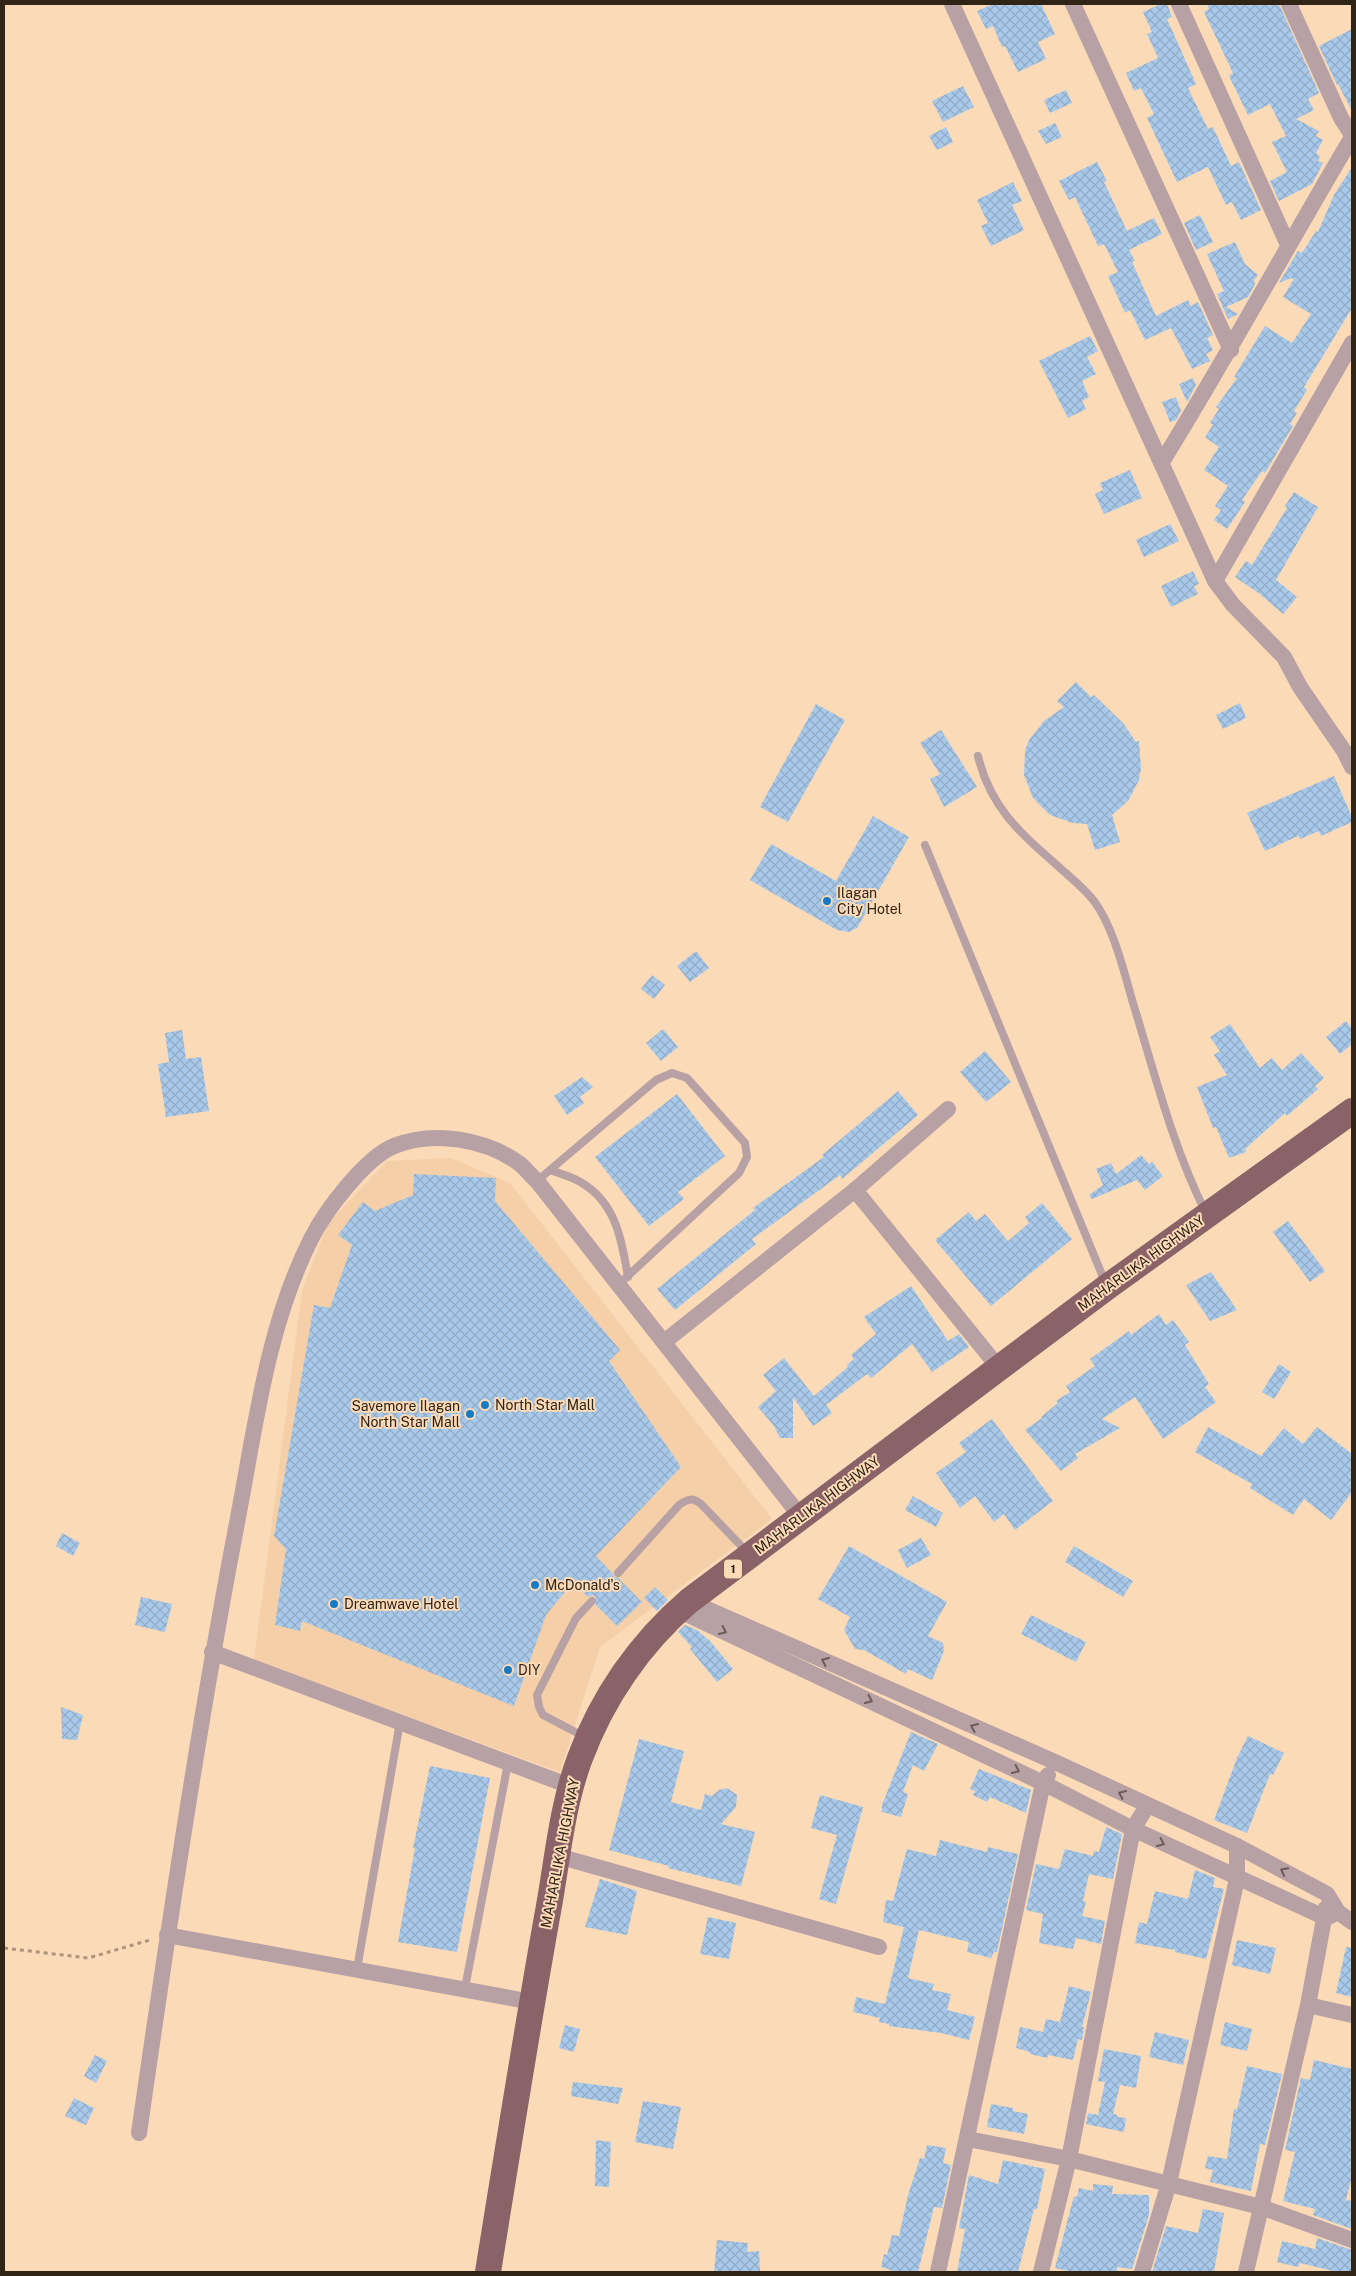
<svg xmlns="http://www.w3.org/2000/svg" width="1356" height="2276" viewBox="0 0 1356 2276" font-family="'Public Sans',sans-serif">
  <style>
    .built { fill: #f5cfa7 }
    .building { fill: url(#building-cross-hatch) }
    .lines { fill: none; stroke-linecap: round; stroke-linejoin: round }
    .path { stroke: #ac937a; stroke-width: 3; stroke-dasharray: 4 4; stroke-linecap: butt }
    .service { stroke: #b7a1a4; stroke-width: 8 }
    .minor { stroke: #b7a1a4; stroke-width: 16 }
    .trunk { stroke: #8a6268; stroke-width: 26 }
    .oneway { stroke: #6d5c56 }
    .poi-dot { fill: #167ac5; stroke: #fbdab8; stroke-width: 2 }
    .labels { text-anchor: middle; stroke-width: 4; stroke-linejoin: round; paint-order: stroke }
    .shield { fill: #fbdab8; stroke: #6d5b47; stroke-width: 1 }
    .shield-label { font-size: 12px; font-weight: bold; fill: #302417 }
    .poi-label { font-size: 14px; fill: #302417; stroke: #fbdab8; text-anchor: start }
    .street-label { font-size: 14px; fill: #302417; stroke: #fbdab8 }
  </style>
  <defs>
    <pattern id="building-cross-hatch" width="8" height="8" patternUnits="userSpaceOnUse" patternTransform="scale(1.25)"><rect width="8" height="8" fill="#a8c9e9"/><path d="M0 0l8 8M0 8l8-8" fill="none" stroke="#91acc7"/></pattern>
  </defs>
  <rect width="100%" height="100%" fill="#fbdab8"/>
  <polygon class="built" points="451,1158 510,1183 772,1519 600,1647 560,1772 254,1660 302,1291 328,1223 387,1161"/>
  <g class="building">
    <polygon points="993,4 1041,4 1055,34 1038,42 1046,59 1018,72 1005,46 1002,47 993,26 986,29 977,11"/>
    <polygon points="1161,4 1167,4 1172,17 1167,19 1196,84 1188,88 1208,129 1213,127 1231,166 1239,162 1261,210 1241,220 1232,202 1226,205 1208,167 1177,182 1147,118 1154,114 1141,88 1134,91 1126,73 1158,58 1147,34 1152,32 1143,12"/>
    <polygon points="1207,4 1279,4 1319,93 1308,99 1314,110 1296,119 1319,131 1316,136 1323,140 1316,153 1320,156 1318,161 1323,163 1312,184 1279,201 1270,181 1287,172 1272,142 1286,136 1270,104 1248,115 1229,76 1233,73 1204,12 1209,9"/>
    <polygon points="1352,29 1352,111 1338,84 1337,85 1319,46"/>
    <polygon points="963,86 974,107 943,122 932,101"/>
    <polygon points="1066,90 1072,103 1050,113 1044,100"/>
    <polygon points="1055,123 1062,137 1046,144 1038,131"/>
    <polygon points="946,127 953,142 937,150 929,136"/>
    <polygon points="1097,162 1107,181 1104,182 1127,231 1154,218 1162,234 1129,250 1135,261 1132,262 1156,316 1188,300 1191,306 1198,302 1213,335 1207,338 1213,350 1206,354 1210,361 1192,369 1171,328 1145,340 1130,310 1125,313 1108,276 1118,272 1104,244 1098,246 1075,197 1069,200 1059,181"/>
    <polygon points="1352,167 1352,308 1304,387 1307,390 1294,411 1297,413 1290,424 1293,426 1265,473 1262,471 1242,500 1245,502 1227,529 1214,520 1221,510 1215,506 1228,486 1204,470 1219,447 1205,437 1213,425 1210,423 1219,409 1216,407 1237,378 1234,377 1265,326 1292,343 1311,314 1283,297 1294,279 1291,278 1279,283 1298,251 1302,253 1316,231 1318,232 1334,195"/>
    <polygon points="1013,182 1022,201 1012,205 1024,230 991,246 981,226 988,223 977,200"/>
    <polygon points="1200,215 1213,242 1196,250 1184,223"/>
    <polygon points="1235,242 1245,264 1258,275 1254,280 1255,284 1248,297 1226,307 1238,314 1228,319 1217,294 1224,291 1207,254"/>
    <polygon points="1090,336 1098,351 1087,357 1096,374 1082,381 1089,397 1082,401 1086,409 1068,418 1039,361"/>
    <polygon points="1193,378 1196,385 1187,402 1179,384"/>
    <polygon points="1176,397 1181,411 1176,420 1170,422 1162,402"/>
    <polygon points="1130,470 1142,498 1104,514 1095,494 1103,490 1100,483"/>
    <polygon points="1294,492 1318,507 1276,580 1297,597 1283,614 1260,594 1235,577 1246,561 1252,565 1287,508 1285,506"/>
    <polygon points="1170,524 1179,541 1144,557 1136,540"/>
    <polygon points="1193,571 1199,584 1194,586 1198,594 1171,607 1161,586"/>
    <polygon points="1076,682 1091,697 1094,695 1123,723 1136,742 1139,741 1141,768 1139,780 1128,801 1112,815 1120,842 1095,850 1087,824 1073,823 1050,815 1033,798 1024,775 1025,751 1029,740 1044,721 1064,707 1057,701"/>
    <polygon points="1240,703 1246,718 1223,729 1216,715"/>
    <polygon points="816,704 845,720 788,822 760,807"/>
    <polygon points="941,730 977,787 944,807 930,779 940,774 920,743"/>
    <polygon points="1334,776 1352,817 1352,822 1321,836 1319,831 1300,839 1298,836 1265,851 1247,813"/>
    <polygon points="873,816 909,837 857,928 849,932 837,930 750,880 771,844 836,881"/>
    <polygon points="696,951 709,968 690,982 677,966"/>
    <polygon points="652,975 665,985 654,999 641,989"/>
    <polygon points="1346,1021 1352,1029 1352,1044 1340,1054 1326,1037"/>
    <polygon points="1230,1024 1260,1068 1272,1058 1282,1070 1301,1053 1324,1078 1315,1086 1318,1089 1287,1116 1285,1113 1245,1149 1246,1152 1229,1158 1216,1127 1213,1128 1197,1087 1227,1075 1214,1055 1220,1051 1210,1037"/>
    <polygon points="663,1029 678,1047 661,1061 646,1043"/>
    <polygon points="182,1030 186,1059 201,1057 209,1111 166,1117 158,1064 169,1062 165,1033"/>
    <polygon points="985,1051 1011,1082 986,1102 960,1072"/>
    <polygon points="582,1077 593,1087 580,1097 584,1103 567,1115 554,1096"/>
    <polygon points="898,1091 918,1115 842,1179 840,1175 752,1239 756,1244 675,1310 657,1289 755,1210 753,1208 824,1157 822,1155"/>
    <polygon points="677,1094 725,1156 678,1192 684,1199 649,1226 595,1157"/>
    <polygon points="1141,1155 1149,1164 1152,1162 1163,1176 1145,1190 1137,1180 1092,1199 1089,1195 1103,1185 1096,1169 1111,1163 1116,1174"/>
    <polygon points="414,1174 496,1178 495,1201 620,1350 609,1361 681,1467 596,1556 612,1573 614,1577 618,1578 642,1602 617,1626 596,1605 596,1597 593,1595 588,1597 573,1582 546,1615 514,1706 302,1621 300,1631 275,1625 286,1549 274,1536 314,1305 330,1308 352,1245 338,1235 363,1202 375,1211 413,1195"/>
    <polygon points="1042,1203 1072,1239 991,1306 935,1240 969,1212 976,1221 985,1214 1008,1241 1029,1223 1025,1217"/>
    <polygon points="1288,1221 1325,1271 1310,1282 1273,1232"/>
    <polygon points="1211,1272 1237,1310 1210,1321 1186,1285"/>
    <polygon points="911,1286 948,1341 959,1334 969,1347 932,1372 912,1344 871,1378 867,1374 826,1405 832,1413 813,1426 793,1397 793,1438 780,1438 774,1426 758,1407 776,1391 763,1375 784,1358 814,1396 848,1367 847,1365 854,1359 851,1355 876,1334 864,1317"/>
    <polygon points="1159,1314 1166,1325 1173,1320 1189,1342 1185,1345 1209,1384 1205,1387 1216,1402 1163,1439 1135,1397 1102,1419 1120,1428 1075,1454 1078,1458 1061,1471 1025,1430 1042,1418 1041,1417 1058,1403 1056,1401 1070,1392 1066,1386 1095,1366 1090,1359 1129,1331 1131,1335"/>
    <polygon points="1279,1364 1291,1372 1274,1399 1262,1392"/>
    <polygon points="992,1419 1053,1501 1015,1530 1004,1514 994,1522 975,1496 960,1508 936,1473 966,1452 959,1443"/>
    <polygon points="1208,1427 1261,1456 1284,1428 1303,1444 1317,1427 1352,1454 1352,1492 1331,1520 1304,1499 1293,1515 1250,1488 1252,1484 1195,1452"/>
    <polygon points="913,1496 943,1513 936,1527 905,1510"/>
    <polygon points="62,1533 80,1543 73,1556 56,1546"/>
    <polygon points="921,1538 931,1555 907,1568 898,1550"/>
    <polygon points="849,1546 947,1602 928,1636 943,1643 944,1651 932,1680 908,1669 906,1674 864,1650 855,1649 844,1630 850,1617 818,1599"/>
    <polygon points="1074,1546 1133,1581 1123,1597 1065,1562"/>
    <polygon points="655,1587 668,1600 657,1611 644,1598"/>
    <polygon points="141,1597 172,1604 165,1632 135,1625"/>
    <polygon points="1031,1615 1086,1642 1076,1662 1021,1634"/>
    <polygon points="685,1625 697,1630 710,1641 733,1669 717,1682 690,1649 692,1647 678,1632"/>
    <polygon points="61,1707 83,1715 77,1740 62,1739"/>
    <polygon points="911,1732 938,1744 924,1771 913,1765 903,1792 908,1794 901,1817 882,1812 882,1805"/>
    <polygon points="1248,1736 1284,1753 1273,1775 1270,1774 1247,1833 1214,1820 1237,1758"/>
    <polygon points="639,1739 684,1751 671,1802 701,1810 705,1794 712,1796 719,1790 727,1788 737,1795 736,1807 721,1824 755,1832 741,1886 668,1868 669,1866 609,1850"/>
    <polygon points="430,1766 490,1778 457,1952 398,1942 415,1848 413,1848"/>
    <polygon points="979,1769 1031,1790 1026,1813 990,1797 987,1802 973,1795 975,1791 970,1789"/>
    <polygon points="820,1795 863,1807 836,1904 819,1899 837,1835 811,1828"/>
    <polygon points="1106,1827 1122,1834 1113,1879 1089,1874 1083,1901 1086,1902 1082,1916 1105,1921 1101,1944 1076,1938 1073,1949 1039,1943 1043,1914 1026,1910 1036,1864 1059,1869 1065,1849 1093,1856 1094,1851 1099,1852"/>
    <polygon points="940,1840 987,1852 988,1847 1018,1854 997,1952 994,1952 991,1958 967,1952 969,1942 919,1930 908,1978 934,1984 932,1990 951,1994 947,2010 975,2017 969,2040 941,2033 889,2026 889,2024 879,2022 880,2018 853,2012 856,1997 885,2004 904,1927 883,1922 886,1900 893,1901 907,1849 936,1856"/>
    <polygon points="1195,1870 1215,1878 1213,1887 1224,1889 1206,1959 1175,1952 1175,1950 1135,1943 1139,1922 1147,1924 1155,1891 1188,1899"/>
    <polygon points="600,1879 637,1891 627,1935 585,1927"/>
    <polygon points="708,1917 736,1923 729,1959 700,1954"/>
    <polygon points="1237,1940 1276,1948 1270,1974 1232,1965"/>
    <polygon points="1346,1947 1352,1948 1352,1997 1336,1993"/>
    <polygon points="1069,1986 1091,1992 1082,2027 1084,2027 1082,2040 1078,2039 1073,2060 1048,2055 1047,2058 1030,2054 1030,2052 1016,2048 1020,2027 1052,2034 1043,2032 1046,2019 1060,2022"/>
    <polygon points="1225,2022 1252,2029 1247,2051 1220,2045"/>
    <polygon points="565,2025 580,2029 574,2052 559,2048"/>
    <polygon points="1155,2032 1189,2040 1183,2065 1149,2057"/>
    <polygon points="1104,2049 1141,2056 1136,2088 1120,2085 1113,2114 1118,2115 1117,2117 1126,2118 1124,2132 1086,2124 1088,2113 1098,2115 1105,2082 1098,2081"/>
    <polygon points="95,2055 107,2061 96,2083 84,2076"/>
    <polygon points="1314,2060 1352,2069 1352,2176 1346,2200 1352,2201 1352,2229 1313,2215 1315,2209 1283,2201 1295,2152 1285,2150 1301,2078 1310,2080"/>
    <polygon points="1247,2066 1282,2074 1265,2145 1260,2144 1251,2191 1210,2182 1213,2170 1205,2168 1208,2156 1227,2159 1234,2109 1237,2110"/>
    <polygon points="573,2082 623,2088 618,2104 571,2096"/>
    <polygon points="74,2098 94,2108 86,2125 65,2116"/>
    <polygon points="643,2101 681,2107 673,2149 635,2142"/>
    <polygon points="991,2104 1013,2108 1013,2111 1028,2114 1024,2134 987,2127"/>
    <polygon points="596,2140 611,2142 609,2187 595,2186"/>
    <polygon points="927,2145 946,2148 943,2163 951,2165 942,2208 934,2207 918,2272 890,2272 891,2270 881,2267 884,2254 887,2255 892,2235 899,2236 908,2195 920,2158 924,2159"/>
    <polygon points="1003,2160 1045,2169 1037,2209 1034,2209 1018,2272 957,2272 965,2229 959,2228 969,2175 998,2184"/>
    <polygon points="1093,2184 1113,2186 1112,2194 1149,2195 1149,2215 1132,2269 1117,2267 1117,2272 1073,2272 1055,2268 1074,2196 1077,2197 1079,2188 1093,2191"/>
    <polygon points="1203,2209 1224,2213 1214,2272 1152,2272 1166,2226 1198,2233"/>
    <polygon points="1317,2238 1352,2250 1352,2272 1337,2272 1300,2263 1298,2267 1277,2262 1282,2241 1315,2249"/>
    <polygon points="717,2240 748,2243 747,2252 759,2251 760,2272 714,2272"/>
  </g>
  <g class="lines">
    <polyline class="path" points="4,1948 88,1958 150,1940"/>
    <g class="service">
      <path d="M 978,756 C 990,807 1020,833 1059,867 C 1071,878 1084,888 1094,901 C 1114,928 1124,972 1133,1003 C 1155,1074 1172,1145 1205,1211"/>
      <polyline points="925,845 1105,1282"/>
      <path d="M 550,1170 C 561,1174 573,1177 582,1183 C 616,1203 622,1241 628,1277"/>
      <polyline points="537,1181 656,1080 672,1073 687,1078 745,1143 747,1157 739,1173 618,1285"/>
      <path d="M 618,1573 L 679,1505 C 688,1499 692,1497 701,1504 L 747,1552"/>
      <polyline points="585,1737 543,1715 539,1707 537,1695 576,1618 592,1601"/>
      <polyline points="357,1969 400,1722"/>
      <polyline points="465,1988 508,1763"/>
    </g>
    <g class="minor">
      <polyline points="952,4 1215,581 1233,605 1284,657 1300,687 1344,751 1352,767"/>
      <polyline points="1073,4 1231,350"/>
      <polyline points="1179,4 1288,245"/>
      <polyline points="1289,4 1341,118 1352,135"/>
      <path d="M 1162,462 C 1228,355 1288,245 1352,137"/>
      <polyline points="1215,581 1352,343"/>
      <polyline points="855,1190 999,1368"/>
      <polyline points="664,1342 855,1190 948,1109"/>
      <polyline points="689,1601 1055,1762 1237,1846 1327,1894 1338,1912 1352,1922"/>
      <polyline points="678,1610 1043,1783 1133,1829 1326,1918 1338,1912"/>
      <polyline points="212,1652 570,1786"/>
      <polyline points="558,1856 879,1947"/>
      <polyline points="167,1935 532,2002"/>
      <polyline points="1308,2005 1352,2015"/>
      <path d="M 139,2133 C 168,1931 198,1729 236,1528 C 255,1431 266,1328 311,1239 C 325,1211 365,1158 394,1146 C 434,1130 486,1139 520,1164 C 526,1169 531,1176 537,1181 L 801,1517"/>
      <polyline points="968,2139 1069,2159 1261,2207 1352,2240"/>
      <polyline points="938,2272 1043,1783 1048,1775"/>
      <polyline points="1041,2272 1069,2159 1133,1829 1147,1806"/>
      <polyline points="1142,2272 1169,2183 1237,1879 1237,1846"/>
      <polyline points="1246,2272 1308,2005 1326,1908"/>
    </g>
    <path class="trunk" d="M 488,2272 C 507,2154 526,2035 547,1917 C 557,1865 561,1808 580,1758 C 602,1698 640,1643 689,1601 L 1107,1287 L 1352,1111"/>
  </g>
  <defs><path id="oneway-chevron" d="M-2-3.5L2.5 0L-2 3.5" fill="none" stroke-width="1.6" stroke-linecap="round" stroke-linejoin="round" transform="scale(1.25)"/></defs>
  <g class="oneway">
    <use href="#oneway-chevron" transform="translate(723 1631) rotate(25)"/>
    <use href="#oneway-chevron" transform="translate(825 1661) rotate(-156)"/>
    <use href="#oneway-chevron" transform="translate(869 1700) rotate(25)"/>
    <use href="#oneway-chevron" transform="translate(974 1727) rotate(-156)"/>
    <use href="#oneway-chevron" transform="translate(1016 1770) rotate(25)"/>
    <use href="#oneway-chevron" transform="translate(1122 1794) rotate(-155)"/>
    <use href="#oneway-chevron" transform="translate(1161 1843) rotate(25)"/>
    <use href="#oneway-chevron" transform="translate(1284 1871) rotate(-152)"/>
  </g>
  <g class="poi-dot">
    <circle cx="827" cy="901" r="5"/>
    <circle cx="485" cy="1405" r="5"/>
    <circle cx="470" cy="1414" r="5"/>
    <circle cx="535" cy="1585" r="5"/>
    <circle cx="334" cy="1604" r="5"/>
    <circle cx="508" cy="1670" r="5"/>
  </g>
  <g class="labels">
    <rect class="shield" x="724" y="1559.5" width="18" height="19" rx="4"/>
    <g class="shield-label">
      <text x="733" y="1573">1</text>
    </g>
    <g class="poi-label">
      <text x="837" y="898">Ilagan<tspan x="837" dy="16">City Hotel</tspan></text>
      <text x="495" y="1410">North Star Mall</text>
      <text x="460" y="1411" text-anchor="end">Savemore Ilagan<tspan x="460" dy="16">North Star Mall</tspan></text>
      <text x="545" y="1590">McDonald's</text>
      <text x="344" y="1609">Dreamwave Hotel</text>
      <text x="518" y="1675">DIY</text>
    </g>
    <g class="street-label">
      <text transform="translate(1141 1263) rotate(-36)" y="5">MAHARLIKA HIGHWAY</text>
      <text transform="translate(817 1505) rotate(-37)" y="5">MAHARLIKA HIGHWAY</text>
      <text transform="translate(560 1853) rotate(-79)" y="5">MAHARLIKA HIGHWAY</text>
    </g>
  </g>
  <rect width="1356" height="2276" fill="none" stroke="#302417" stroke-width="10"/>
</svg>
